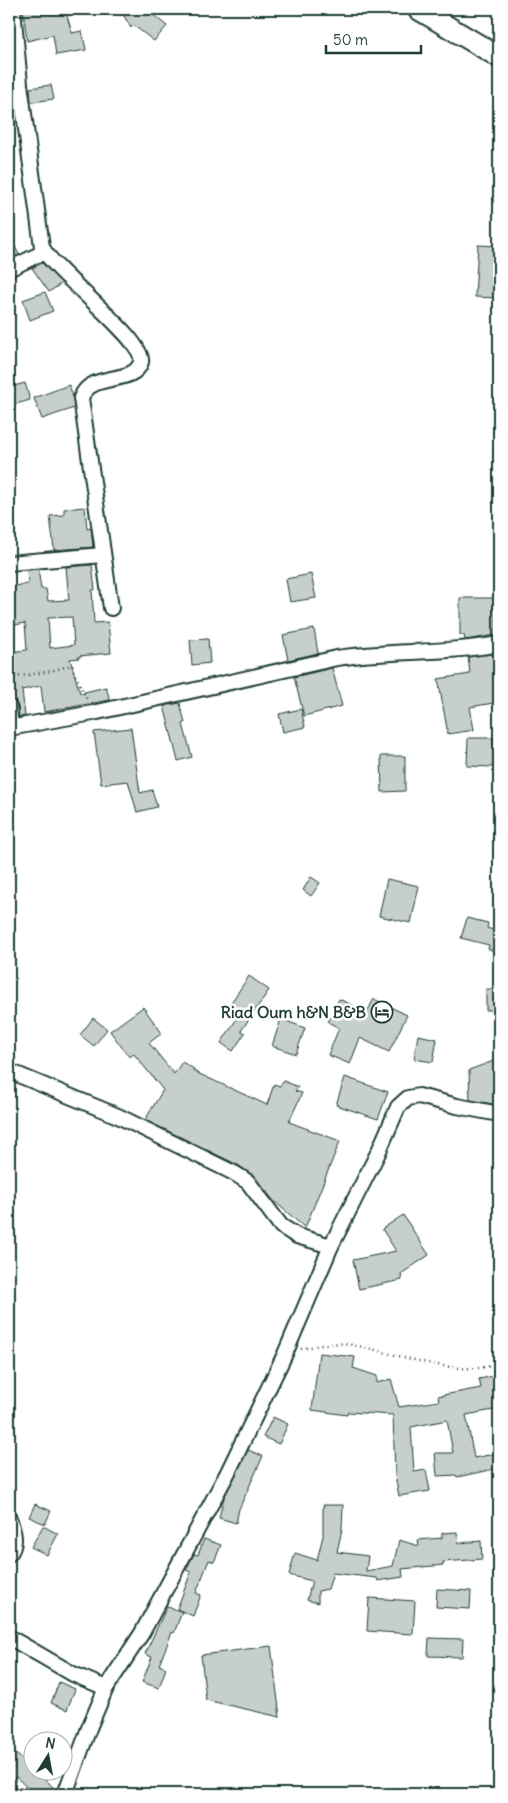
<svg xmlns="http://www.w3.org/2000/svg" width="508" height="1803" viewBox="0 0 508 1803" font-family="Delius,sans-serif">
  <style>
    .building { fill: #c7cfcc; stroke: #1f3d34; fill-rule: evenodd }
    .lines { fill: none; stroke-linecap: round; stroke-linejoin: round }
    .street-casing { stroke: #1f3d34; stroke-width: 18 }
    .secondary-casing { stroke: #1f3d34; stroke-width: 24 }
    .path { stroke: #1f3d34; stroke-width: 2.5; stroke-dasharray: 1 4; stroke-linecap: butt }
    .street { stroke: #fff; stroke-width: 14 }
    .secondary { stroke: #fff; stroke-width: 20 }
    .labels { text-anchor: middle; stroke-width: 5; stroke-linejoin: round; paint-order: stroke }
    .poi-label { font-size: 16px; font-weight: bold; fill: #1f3d34; stroke: #fff; text-anchor: end }
  </style>
  <rect width="100%" height="100%" fill="#fff"/>
  <filter id="ink" filterUnits="userSpaceOnUse"><feTurbulence type="fractalNoise" baseFrequency=".02" numOctaves="2"/><feDisplacementMap in="SourceGraphic" scale="10" xChannelSelector="R" yChannelSelector="G"/><feConvolveMatrix kernelMatrix="1 2 1 2 8 2 1 2 1" color-interpolation-filters="sRGB"/></filter>
  <g filter="url(#ink)">
    <g class="building">
      <polygon points="23,9 65,9 72,33 82,31 86,50 56,55 53,35 27,41"/>
      <polygon points="128,9 146,9 167,26 154,41 133,25 131,28 123,14"/>
      <polygon points="51,85 54,99 31,102 30,88"/>
      <polygon points="9,233 19,255 9,259"/>
      <polygon points="478,245 499,246 499,298 475,297"/>
      <polygon points="42,263 62,283 49,292 32,268"/>
      <polygon points="45,292 53,311 30,320 23,300"/>
      <polygon points="25,383 30,400 9,406 9,390 14,388 14,386"/>
      <polygon points="69,385 73,396 74,408 42,419 34,398"/>
      <polygon points="85,507 87,529 91,528 93,547 54,550 50,516 64,515 64,509"/>
      <path d="M 92,565 L 95,590 L 92,590 L 94,623 L 108,622 L 111,653 L 79,656 L 79,658 L 70,659 L 80,693 L 106,687 L 110,700 L 44,712 L 41,686 L 22,690 L 25,716 L 19,717 L 18,706 L 12,699 L 9,652 L 27,650 L 25,623 L 9,626 L 9,587 L 28,584 L 27,570 L 38,569 L 41,589 L 46,589 L 48,601 L 69,600 L 66,567 ZM 72,617 L 74,645 L 50,648 L 48,618 Z"/>
      <polygon points="311,574 316,598 290,602 286,579"/>
      <polygon points="460,598 496,598 496,635 465,640 464,635 460,635"/>
      <polygon points="314,629 318,653 288,660 283,635"/>
      <polygon points="208,639 210,663 192,665 190,640"/>
      <polygon points="493,654 499,688 499,702 470,707 474,730 448,734 438,679 470,674 468,657"/>
      <polygon points="332,668 342,706 304,716 294,677"/>
      <polygon points="180,703 185,723 183,724 192,757 178,761 164,706"/>
      <polygon points="301,709 305,727 283,732 279,714"/>
      <polygon points="131,728 140,793 152,790 157,807 137,812 128,781 101,784 94,732"/>
      <polygon points="468,738 494,738 493,767 467,766"/>
      <polygon points="381,756 405,756 405,791 382,792"/>
      <polygon points="311,877 320,883 311,896 303,890"/>
      <polygon points="387,879 419,886 411,923 379,916"/>
      <polygon points="467,918 488,923 487,928 493,930 496,919 499,919 499,953 488,949 489,945 461,938"/>
      <polygon points="249,976 269,990 241,1031 245,1033 233,1051 221,1043 238,1017 226,1010"/>
      <rect x="486" y="989" width="13" height="21"/>
      <polygon points="339,999 367,1012 374,999 407,1015 389,1052 360,1038 350,1064 328,1055 339,1028 328,1022"/>
      <polygon points="143,1007 162,1033 149,1043 174,1074 182,1062 194,1069 193,1071 267,1105 274,1084 280,1086 284,1081 298,1087 295,1091 302,1093 289,1122 340,1141 305,1228 273,1200 253,1175 238,1165 145,1120 163,1090 134,1054 129,1057 110,1031"/>
      <polygon points="93,1018 107,1029 94,1046 80,1035"/>
      <polygon points="281,1019 305,1028 296,1054 272,1046"/>
      <polygon points="418,1035 437,1039 433,1062 414,1059"/>
      <polygon points="499,1059 499,1105 470,1100 469,1070"/>
      <polygon points="345,1077 388,1092 378,1119 336,1105"/>
      <polygon points="403,1215 429,1255 401,1274 402,1280 359,1289 353,1260 396,1251 382,1229"/>
      <polygon points="319,1353 355,1357 353,1368 377,1376 377,1383 391,1379 399,1407 439,1401 438,1396 481,1388 479,1379 499,1375 499,1409 466,1415 474,1458 499,1453 499,1468 457,1477 456,1475 437,1476 435,1453 453,1453 447,1420 411,1427 414,1472 426,1470 430,1491 399,1496 395,1476 393,1415 348,1412 347,1415 312,1410"/>
      <polygon points="273,1417 288,1424 279,1444 263,1437"/>
      <polygon points="248,1450 263,1456 239,1509 236,1523 219,1518 224,1497"/>
      <polygon points="35,1504 51,1511 45,1524 29,1517"/>
      <polygon points="323,1505 343,1505 342,1529 337,1552 368,1556 366,1571 393,1566 399,1540 419,1546 418,1540 442,1538 442,1533 457,1532 458,1543 481,1541 482,1559 443,1562 443,1565 402,1569 403,1577 378,1581 377,1578 333,1573 328,1589 318,1591 318,1603 307,1600 312,1581 289,1575 295,1553 317,1560 323,1536"/>
      <polygon points="43,1526 58,1534 47,1555 31,1547"/>
      <polygon points="204,1539 221,1545 214,1562 209,1560 196,1593 201,1595 193,1616 177,1609 191,1572 186,1570 194,1554 198,1555"/>
      <polygon points="437,1589 471,1591 470,1609 436,1607"/>
      <polygon points="369,1598 415,1601 413,1634 367,1631"/>
      <polygon points="167,1606 182,1612 174,1633 172,1632 159,1665 166,1668 159,1688 142,1682 152,1657 145,1654"/>
      <polygon points="429,1638 463,1639 462,1657 428,1656"/>
      <polygon points="271,1646 280,1717 206,1700 201,1655"/>
      <polygon points="59,1682 75,1689 67,1710 51,1703"/>
      <polygon points="9,1749 30,1765 32,1767 32,1770 36,1770 54,1788 48,1794 34,1794 16,1777 9,1784"/>
    </g>
    <g class="lines">
      <g class="street-casing">
        <g id="street">
          <path d="M 13,9 L 20,84 L 42,247 C 54,273 146,340 141,362 C 134,386 90,371 81,398 L 111,608"/>
          <polyline points="9,269 44,252"/>
          <polyline points="9,563 103,555"/>
          <polyline points="9,707 11,728"/>
          <path d="M 9,728 L 93,713 L 337,658 C 391,650 446,654 499,644"/>
          <polyline points="9,1071 118,1116 234,1173 248,1182 281,1226 297,1236 331,1246 378,1153 398,1107 408,1098 419,1096 457,1106 499,1114"/>
          <path d="M 9,1518 C 13,1530 18,1543 9,1554"/>
          <polyline points="9,1637 73,1674 106,1688"/>
          <polyline points="65,1794 89,1728 106,1688 142,1633 228,1472 285,1354 331,1246"/>
        </g>
      </g>
      <g class="secondary-casing">
        <polyline id="secondary" points="418,9 499,57"/>
      </g>
      <g class="path">
        <polyline points="9,678 51,671 72,665 73,670 88,702"/>
        <polyline points="494,987 499,986"/>
        <path d="M 301,1349 C 316,1346 332,1342 347,1344 C 385,1349 466,1382 499,1362"/>
      </g>
      <use href="#street" class="street"/>
      <use href="#secondary" class="secondary"/>
    </g>
  </g>
  <defs>
    <g id="hotel-ring" transform="scale(1.125)"><circle r="9.5" fill="#fff" stroke="#1f3d34" stroke-width="1.5"/><path d="M-6-4.5h1.5V1H6V5H4.5V3h-9V5H-6ZM-4 0a1.8 1.8 0 1 1 3.6 0ZM.5 0V-2.5h3Q6-2.5 6 0Z" fill="#1f3d34"/></g>
  </defs>
  <g fill-rule="evenodd">
    <use href="#hotel-ring" x="382" y="1012"/>
  </g>
  <g class="labels">
    <g class="poi-label">
      <text x="366" y="1018">Riad Oum h&amp;N B&amp;B</text>
    </g>
  </g>
  <rect width="508" height="1803" fill="none" stroke="#fff" stroke-width="30"/>
  <rect x="15" y="15" width="478" height="1773" fill="none" stroke="#1f3d34" stroke-width="2" filter="url(#ink)"/>
  <g transform="translate(48 1756) rotate(11)"><circle r="24" fill="#ffffff" stroke="#a5b1ae"/>
  <path d="M0-4L9 19L0 12L-9 19Z" fill="#1f3d34"/>
  <text y="-8" font-size="14" font-weight="bold" text-anchor="middle" fill="#1f3d34">N</text>
  </g>
  <path d="M326 45v8h95v-8" fill="none" stroke="#1f3d34" stroke-width="2.5"/>
  <text x="333" y="45" font-size="15" fill="#1f3d34" stroke="#ffffff" stroke-width="4" paint-order="stroke">50 m</text>
</svg>
